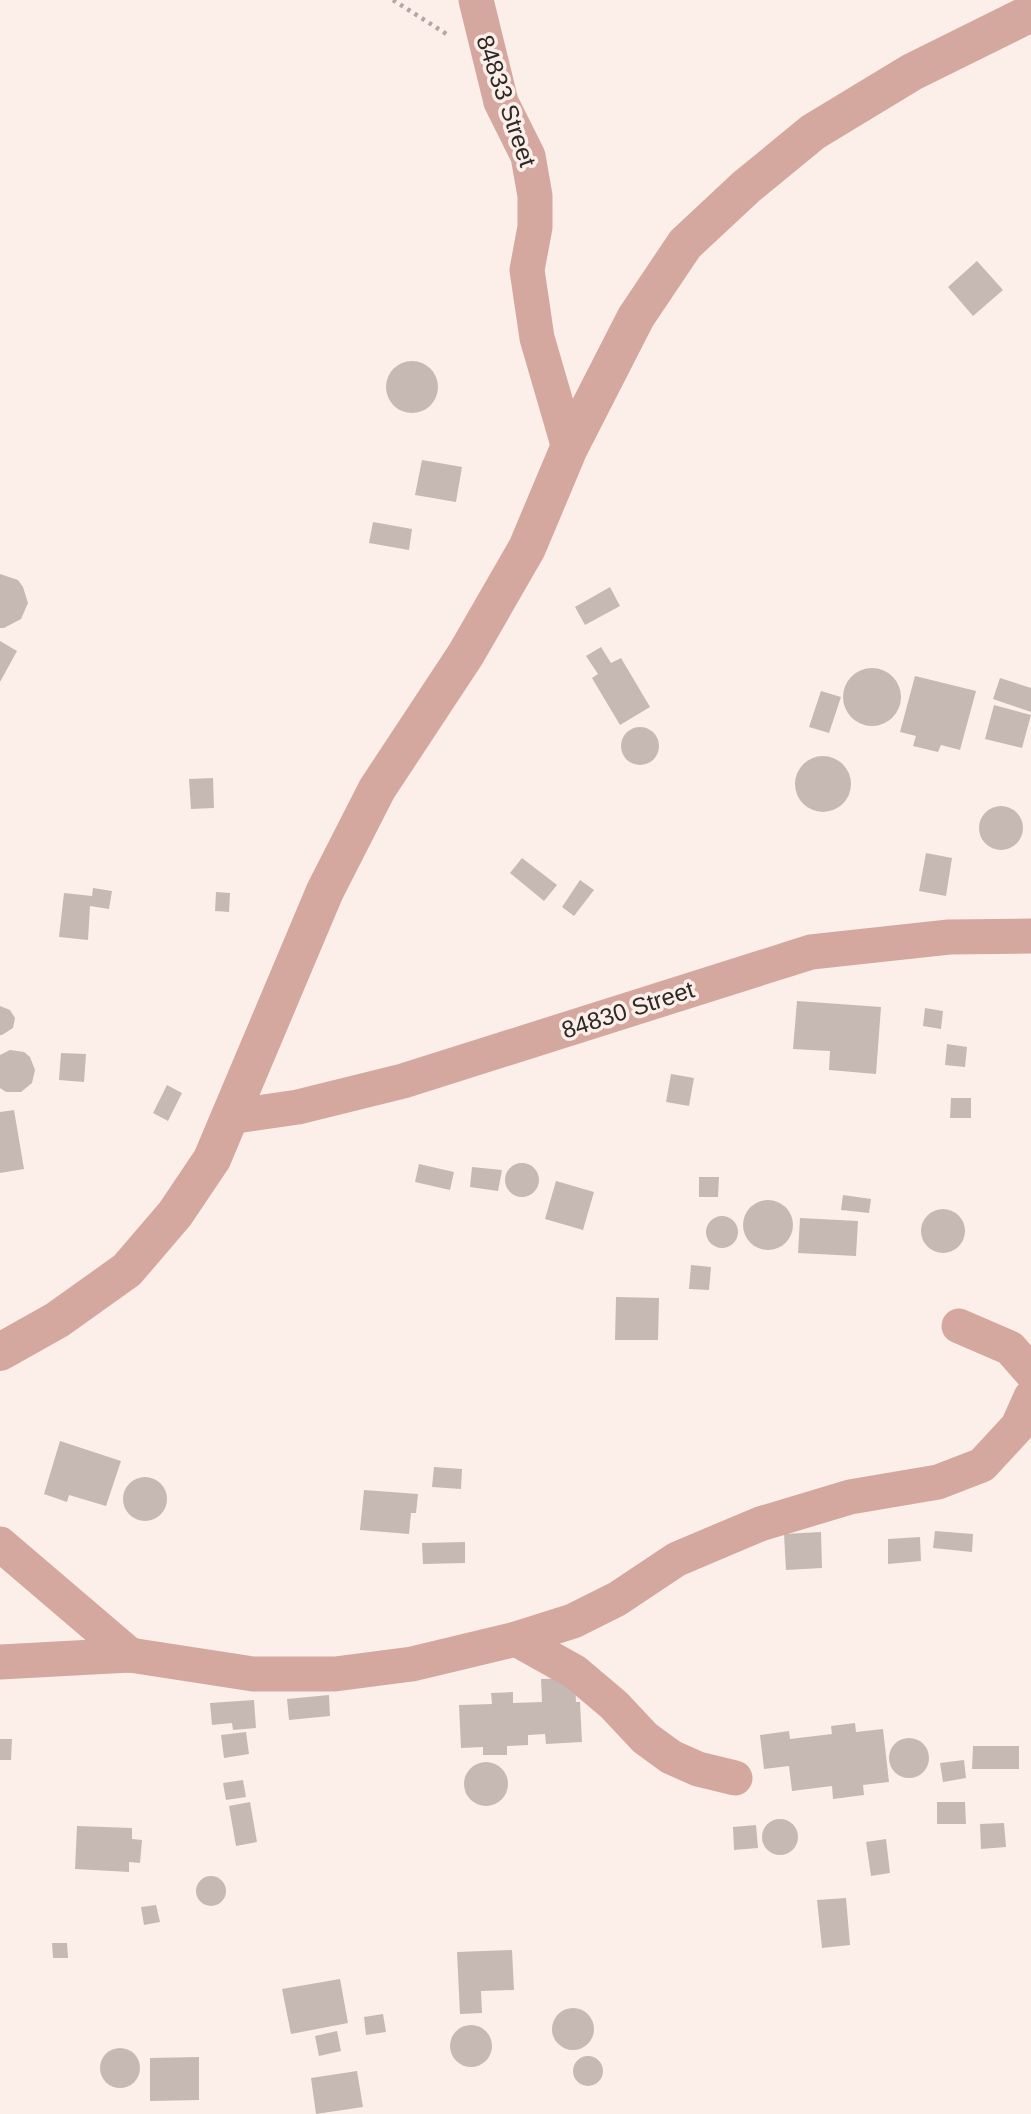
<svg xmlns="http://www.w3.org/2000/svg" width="1031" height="2114" viewBox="0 0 1031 2114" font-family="Arial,sans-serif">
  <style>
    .building { fill: #c6b9b4 }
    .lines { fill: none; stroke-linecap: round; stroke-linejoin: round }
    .path { stroke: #b2a7a4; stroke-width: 4.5; stroke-dasharray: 3.5 5; stroke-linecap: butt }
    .minor { stroke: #d4a89f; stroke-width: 35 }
    .tertiary { stroke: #d4a89f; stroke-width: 38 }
    .labels { text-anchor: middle; stroke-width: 7; stroke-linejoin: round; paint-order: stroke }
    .street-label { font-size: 24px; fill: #2e2927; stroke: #fcefea }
  </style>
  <rect width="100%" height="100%" fill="#fcefea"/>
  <g class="building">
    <polygon points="977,261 1003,290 973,316 948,287"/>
    <circle cx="412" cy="387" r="26"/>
    <polygon points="422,460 462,467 456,502 415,495"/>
    <polygon points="373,522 412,529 409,550 369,543"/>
    <polygon points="0,574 18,580 23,587 28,603 21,619 4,628 0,628"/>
    <polygon points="610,587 620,606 585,625 575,607"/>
    <polygon points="0,641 17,651 0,682"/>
    <polygon points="601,647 611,663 621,658 650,707 620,725 592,678 598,674 586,656"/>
    <circle cx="872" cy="697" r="29"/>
    <polygon points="915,676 976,691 960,750 941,745 938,752 913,746 916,736 900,732"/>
    <polygon points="1000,678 1031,688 1031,712 993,699"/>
    <polygon points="821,691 841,697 829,733 809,727"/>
    <polygon points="994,705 1031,715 1022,748 985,739"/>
    <circle cx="640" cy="746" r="19"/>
    <circle cx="823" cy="784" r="28"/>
    <polygon points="213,778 214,808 191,809 189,779"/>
    <circle cx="1001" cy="828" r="22"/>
    <polygon points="926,853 952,858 946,896 919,891"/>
    <polygon points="522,858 557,885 544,901 510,873"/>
    <polygon points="580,880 594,890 574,916 562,907"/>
    <polygon points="93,888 112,891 109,909 90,906 88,940 59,937 64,893 92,896"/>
    <polygon points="216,892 230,893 229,912 215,911"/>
    <polygon points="797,1001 881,1007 876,1074 829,1070 830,1051 793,1049"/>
    <polygon points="0,1006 10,1010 15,1018 13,1028 2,1035 0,1035"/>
    <polygon points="925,1008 943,1011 941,1029 923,1026"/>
    <polygon points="947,1044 967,1047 965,1067 945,1065"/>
    <polygon points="10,1050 24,1052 30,1057 35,1070 32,1083 21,1092 6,1092 0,1088 0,1055"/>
    <polygon points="61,1053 86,1054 84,1082 59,1080"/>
    <polygon points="671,1074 694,1078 689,1106 666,1102"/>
    <polygon points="167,1085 182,1093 168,1121 153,1113"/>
    <polygon points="951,1098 971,1098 971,1118 950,1118"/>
    <polygon points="14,1110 24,1169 0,1173 0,1112"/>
    <circle cx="522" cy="1180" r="17"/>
    <polygon points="419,1164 454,1172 450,1190 415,1182"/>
    <polygon points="472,1167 502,1170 498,1191 470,1187"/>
    <polygon points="699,1177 719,1177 718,1197 699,1197"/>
    <polygon points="556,1181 594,1192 583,1230 545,1219"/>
    <polygon points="843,1195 871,1199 869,1213 841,1210"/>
    <circle cx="768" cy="1225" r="25"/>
    <circle cx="943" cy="1231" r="22"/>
    <circle cx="722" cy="1232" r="16"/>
    <polygon points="800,1218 858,1221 856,1256 798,1253"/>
    <polygon points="691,1265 711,1267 709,1290 689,1289"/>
    <polygon points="616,1297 659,1298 658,1340 615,1340"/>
    <polygon points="60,1441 121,1461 106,1506 69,1495 67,1502 44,1494"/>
    <polygon points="434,1467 462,1469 461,1489 432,1487"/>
    <circle cx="145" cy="1499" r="22"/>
    <polygon points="364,1490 418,1494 416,1513 411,1513 409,1534 360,1530"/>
    <polygon points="935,1531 973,1534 972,1552 933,1548"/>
    <polygon points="821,1532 822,1568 786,1570 784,1534"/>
    <polygon points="920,1537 921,1561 888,1564 888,1539"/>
    <polygon points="465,1542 465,1563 423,1564 422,1543"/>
    <polygon points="575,1678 576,1702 580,1702 582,1742 546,1744 545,1734 528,1735 528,1745 507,1746 507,1755 483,1755 483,1747 461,1748 459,1705 492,1704 491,1693 513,1692 513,1703 542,1702 541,1679"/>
    <polygon points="329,1695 330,1716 289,1720 287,1699"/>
    <polygon points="254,1700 256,1728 233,1730 232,1723 212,1725 210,1703"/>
    <polygon points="855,1723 856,1732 883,1729 889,1782 863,1785 864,1795 833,1799 832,1786 792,1791 789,1766 764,1769 760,1735 789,1731 790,1739 832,1734 831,1726"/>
    <polygon points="246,1732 249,1754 224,1758 221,1735"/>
    <circle cx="909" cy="1758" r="20"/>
    <polygon points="0,1739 12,1739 11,1760 0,1760"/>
    <polygon points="973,1746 1019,1746 1019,1769 972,1769"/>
    <polygon points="964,1760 966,1778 943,1782 940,1763"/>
    <circle cx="486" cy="1784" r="22"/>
    <polygon points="243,1780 246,1797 226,1800 223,1783"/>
    <polygon points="250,1802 257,1842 236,1846 229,1806"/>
    <polygon points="937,1802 965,1802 966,1824 937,1824"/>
    <circle cx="780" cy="1837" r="18"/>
    <polygon points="1004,1823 1006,1847 981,1849 980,1824"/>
    <polygon points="756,1825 758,1848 734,1850 733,1827"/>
    <polygon points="77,1826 132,1828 132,1839 142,1840 140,1863 129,1862 129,1872 75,1869"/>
    <polygon points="886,1839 890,1873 871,1876 866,1842"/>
    <circle cx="211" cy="1891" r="15"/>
    <polygon points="846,1898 850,1945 822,1948 817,1900"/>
    <polygon points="156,1905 160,1922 144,1925 141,1907"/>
    <polygon points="52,1943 67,1943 68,1958 53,1958"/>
    <polygon points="512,1950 514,1990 481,1991 482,2013 460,2014 457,1952"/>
    <polygon points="340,1979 348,2023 291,2034 282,1989"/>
    <circle cx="573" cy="2029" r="21"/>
    <polygon points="383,2014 386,2032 366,2035 364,2017"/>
    <circle cx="471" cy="2046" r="21"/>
    <polygon points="337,2031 341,2051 319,2056 315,2036"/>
    <circle cx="120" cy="2068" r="20"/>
    <circle cx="588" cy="2071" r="15"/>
    <polygon points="199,2057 199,2100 150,2101 150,2058"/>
    <polygon points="357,2071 363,2107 316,2114 311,2078"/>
  </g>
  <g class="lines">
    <polyline class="path" points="393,0 448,35"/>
    <g class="minor">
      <polyline points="476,0 501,102 528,156 535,196 535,227 527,270 537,338 569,448"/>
      <polyline points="229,1117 298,1107 403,1081 811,952 949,937 1031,936"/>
      <polyline points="959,1326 1010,1348 1031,1372"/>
      <polyline points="0,1544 130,1655"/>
      <polyline points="516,1639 575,1672 614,1705 645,1738 671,1757 698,1769 735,1778"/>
      <polyline points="0,1662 130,1655 253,1674 335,1674 412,1664 516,1639 573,1621 617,1599 677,1559 760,1524 850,1497 938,1482 982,1465 1018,1426 1031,1397"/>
    </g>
    <polyline class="tertiary" points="0,1352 57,1320 127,1270 175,1214 212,1159 325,891 377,789 466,654 527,548 569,448 636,317 685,244 746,187 813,132 912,72 1031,13"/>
  </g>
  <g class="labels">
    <g class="street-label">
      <text transform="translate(506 101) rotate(71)" y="8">84833 Street</text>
      <text transform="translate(628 1010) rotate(-18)" y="8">84830 Street</text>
    </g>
  </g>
</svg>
